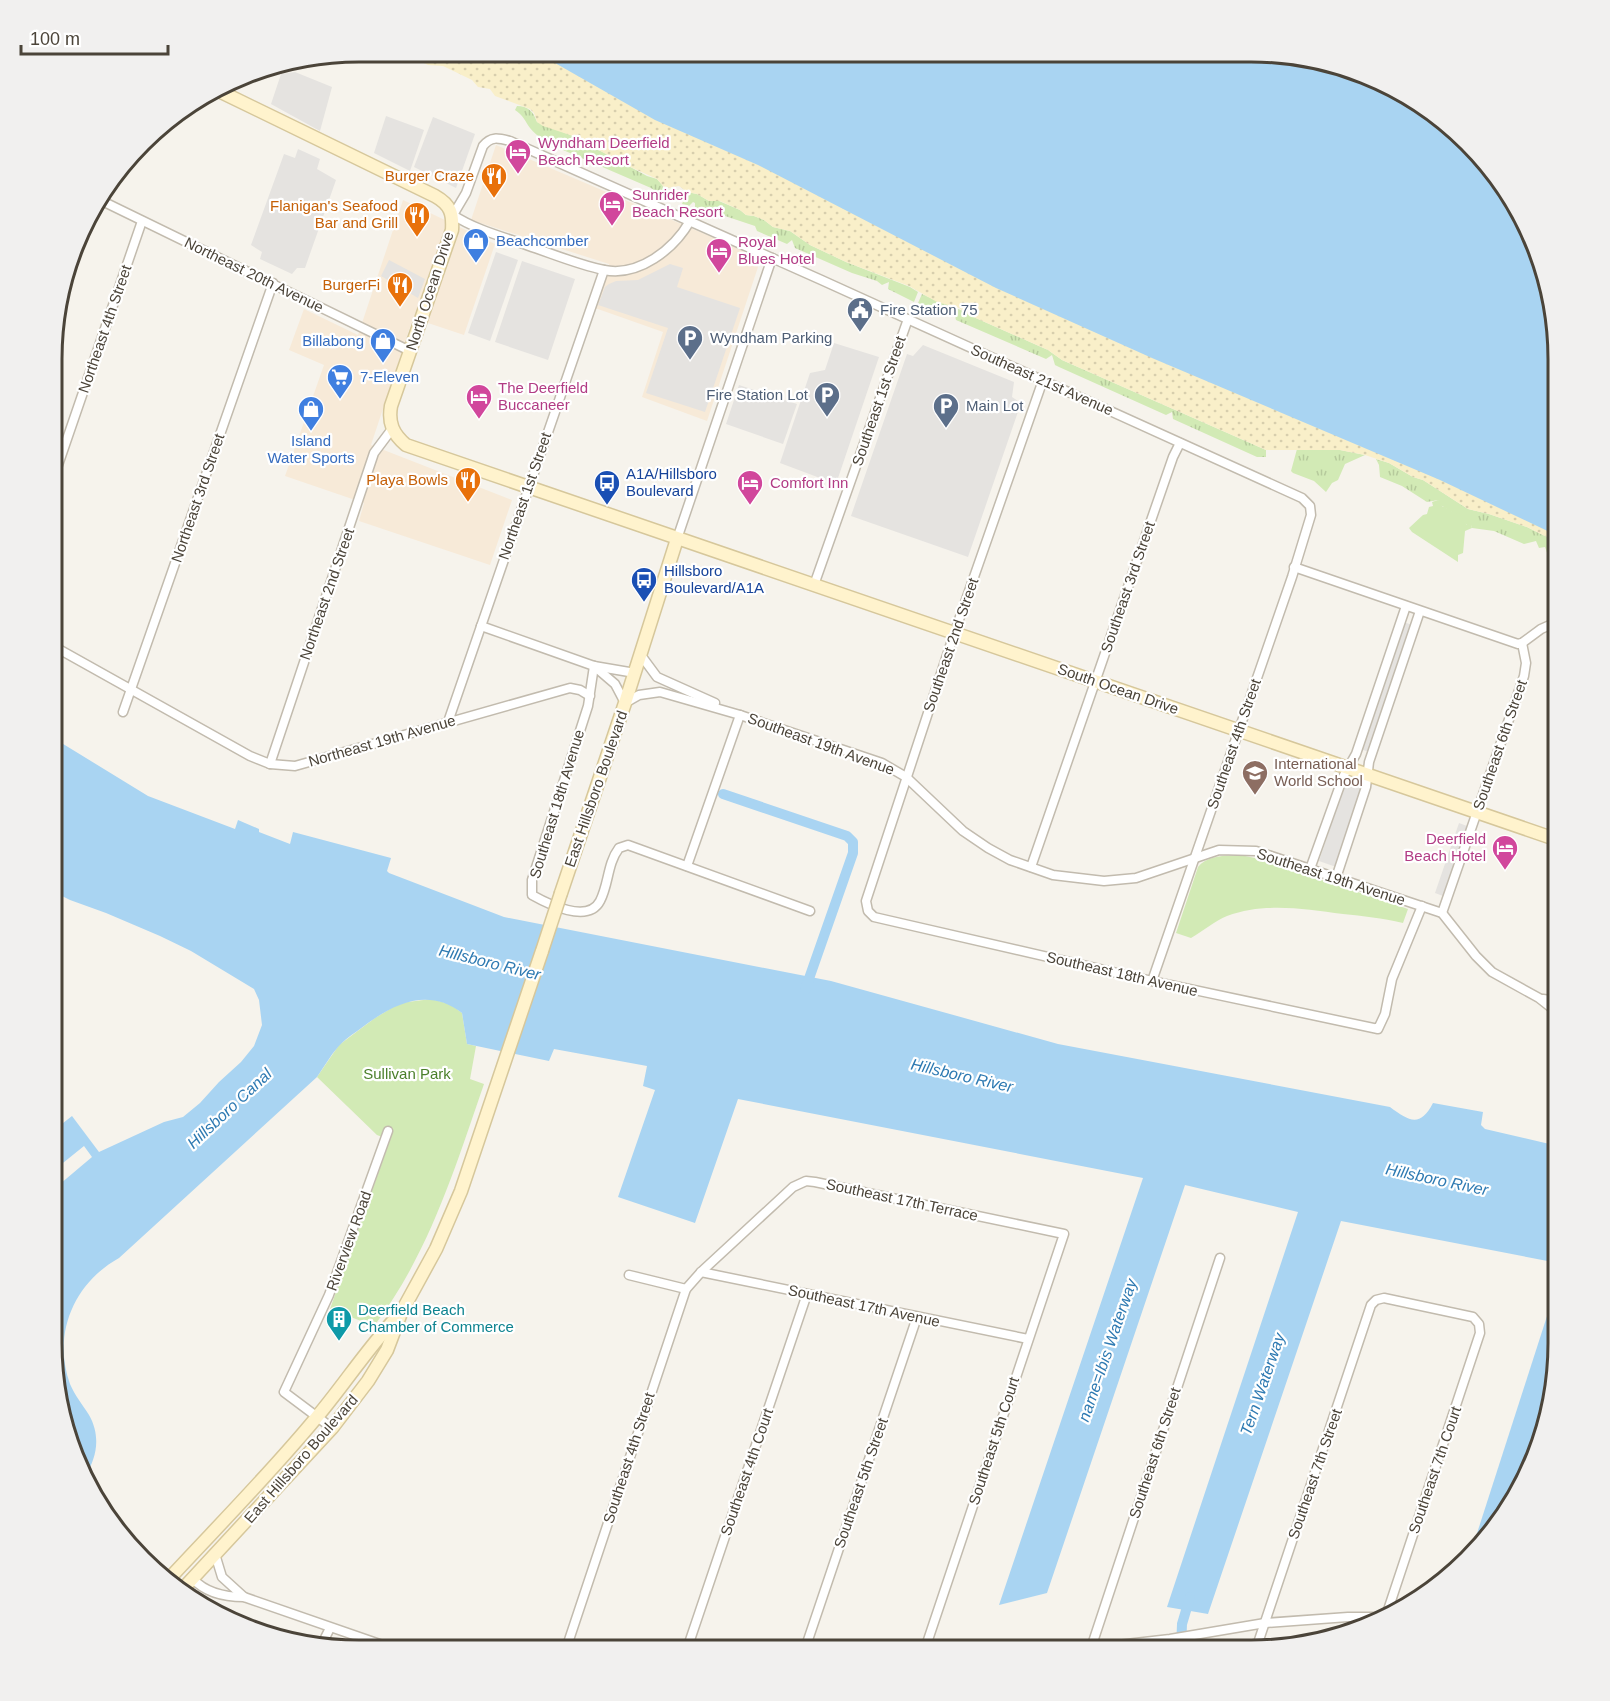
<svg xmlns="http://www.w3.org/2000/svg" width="1610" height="1701" viewBox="0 0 1610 1701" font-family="Arial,sans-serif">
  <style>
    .commercial { fill: #f7ead8 }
    .grass { fill: url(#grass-tufts) }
    .sand { fill: url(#sand-dots) }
    .park { fill: #d2eab5 }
    .parking { fill: #e5e3e0 }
    .water { fill: #a9d4f2 }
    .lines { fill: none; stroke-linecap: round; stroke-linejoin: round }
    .canal { stroke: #a9d4f2; stroke-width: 10 }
    .minor-casing { stroke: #c2bbae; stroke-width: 11 }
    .secondary-casing { stroke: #d6c79b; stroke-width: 15 }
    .minor { stroke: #fff; stroke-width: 8 }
    .secondary { stroke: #fff3cd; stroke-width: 12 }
    .secondary-bridge-casing { stroke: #d6c79b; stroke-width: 15; stroke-linecap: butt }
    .secondary-bridge { stroke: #fff3cd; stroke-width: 12 }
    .labels { text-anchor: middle; stroke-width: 4.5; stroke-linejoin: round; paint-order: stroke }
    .hotel-label { font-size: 15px; fill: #b23c85; stroke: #fff; text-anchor: start }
    .food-label { font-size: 15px; fill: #c56008; stroke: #fff; text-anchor: end }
    .shop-label { font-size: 15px; fill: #366cbe; stroke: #fff; text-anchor: start }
    .street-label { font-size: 15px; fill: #4b4439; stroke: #fff }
    .service-label { font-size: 15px; fill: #4e5e75; stroke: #fff; text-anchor: start }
    .transit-label { font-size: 15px; fill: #164399; stroke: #fff; text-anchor: start }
    .education-label { font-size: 15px; fill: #785e54; stroke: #fff; text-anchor: start }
    .park-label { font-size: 15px; fill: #4a7f2a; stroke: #fff }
    .culture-label { font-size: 15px; fill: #0d838f; stroke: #fff; text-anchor: start }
    .water-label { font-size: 16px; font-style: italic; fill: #2e7ab2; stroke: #fff }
    .rim { fill: none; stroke: #4b4439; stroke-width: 3 }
  </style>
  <defs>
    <pattern id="grass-tufts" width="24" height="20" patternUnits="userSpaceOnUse" patternTransform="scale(1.5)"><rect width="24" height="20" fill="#d2eab5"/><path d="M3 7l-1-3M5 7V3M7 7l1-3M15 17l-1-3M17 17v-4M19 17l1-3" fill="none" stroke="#b6ca9c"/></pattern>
    <pattern id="sand-dots" width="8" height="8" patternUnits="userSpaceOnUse" patternTransform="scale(1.5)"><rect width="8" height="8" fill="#f9efc9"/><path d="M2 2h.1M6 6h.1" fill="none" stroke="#d7cead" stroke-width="1.8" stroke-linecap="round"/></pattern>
  </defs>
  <rect width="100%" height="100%" fill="#f6f3ec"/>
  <g class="commercial">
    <polygon points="496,145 761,258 707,421 642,397 663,332 595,308 609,264 471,220"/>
    <polygon points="403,200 495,244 464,335 413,318 371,445 512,500 490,565 359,521 364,503 285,476 324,365 289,350 304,309 358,335"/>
  </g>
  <g class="grass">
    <path d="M 517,106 C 528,106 533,111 537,122 L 573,136 L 647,176 L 657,179 L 663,186 L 662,195 L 651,188 L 563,150 L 564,144 L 561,144 L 559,147 C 549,144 537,137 530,128 C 525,121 523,115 515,110 Z"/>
    <polygon points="687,192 697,194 709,201 719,201 740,210 746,215 754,216 764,220 773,227 790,231 810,245 846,262 910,287 918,292 914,302 888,289 889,282 882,285 877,281 852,273 795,248 792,240 787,244 757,231 755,226 713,212 703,212 695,209 695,203 693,202 689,206 682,204"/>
    <path d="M 922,294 C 937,302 955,305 969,315 L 1048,350 L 1062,360 L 1266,450 L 1266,457 L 1257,457 L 1173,419 L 1172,412 L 1166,415 L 1059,367 L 1055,365 L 1052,355 L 1046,359 L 956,320 L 954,312 L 946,316 L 918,303 Z"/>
    <polygon points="1297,449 1340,450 1365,455 1345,464 1338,480 1332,483 1326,492 1314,481 1293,473 1291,471"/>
    <polygon points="1376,459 1389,463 1413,477 1423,480 1468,509 1489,514 1527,527 1551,539 1558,546 1558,584 1545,547 1539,548 1536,541 1524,544 1494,531 1472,528 1471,525 1467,525 1460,517 1439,504 1438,500 1427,502 1402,486 1380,477 1379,465"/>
  </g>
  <polygon class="sand" points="383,51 973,53 1558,362 1558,546 1551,539 1527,527 1489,514 1468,509 1423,480 1413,477 1389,463 1365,455 1340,450 1266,450 1062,360 1048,350 969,315 959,308 937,302 909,286 846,262 810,245 790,231 773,227 764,220 754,216 746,215 740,210 720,201 709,201 697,194 687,192 679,186 668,188 663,186 657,179 626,165 573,136 543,126 537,122 534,113 530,109 495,96 490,89 478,87 472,80 443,66 428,65 406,54"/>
  <g class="park">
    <polygon points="1438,500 1443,507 1446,506 1447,509 1451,509 1452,512 1455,511 1456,514 1459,513 1467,525 1471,524 1472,528 1465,531 1463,553 1458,555 1458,562 1412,532 1409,528 1423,515 1427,514 1429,507 1433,506 1432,502"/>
    <path d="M 1245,856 L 1260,859 L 1408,909 L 1403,923 C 1382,918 1363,916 1343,914 C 1303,909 1266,902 1227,916 C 1215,921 1203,931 1191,938 L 1176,933 L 1198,867 C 1208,854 1230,855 1245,856 Z"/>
    <path d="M 431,999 L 450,1004 L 462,1013 L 467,1044 L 476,1046 L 470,1079 L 484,1084 C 455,1168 429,1254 374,1326 L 330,1309 L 390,1140 L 377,1135 L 317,1077 L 339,1045 L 375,1018 L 400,1003 Z"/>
  </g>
  <g class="parking">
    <polygon points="295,72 332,87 320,131 271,104 281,74"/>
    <polygon points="386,116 424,130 410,171 374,153"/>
    <polygon points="433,117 475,134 456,188 414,167"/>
    <polygon points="298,149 320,159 317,169 336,180 305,268 297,268 292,274 260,259 262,252 251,245 284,154 295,158"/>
    <polygon points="496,252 518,260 490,341 468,333"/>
    <polygon points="389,260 425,279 418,298 381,276"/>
    <polygon points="522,261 575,279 548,360 495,342"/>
    <polygon points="670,264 683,268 677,287 740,308 705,412 646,393 668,328 598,305 605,287 609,284 616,281 638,280"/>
    <polygon points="834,343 879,357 836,484 780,463 810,373 825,370"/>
    <polygon points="923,345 1014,382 1012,397 1021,403 968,557 851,516 907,354 913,356"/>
    <polygon points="739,385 797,404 783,444 726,424"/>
    <polygon points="1404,622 1412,625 1369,752 1360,749"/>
    <polygon points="1347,778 1364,784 1336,867 1319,861"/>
    <polygon points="1459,823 1467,826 1443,896 1435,893"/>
  </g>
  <g class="water">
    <polygon points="534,51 1291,54 1405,92 1469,141 1507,188 1543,260 1558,339 1558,536 1440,480 1152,358 996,288 758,165 655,120"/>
    <path d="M 55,739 L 148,796 L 235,829 L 238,820 L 259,829 L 259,832 L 290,844 L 293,832 L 391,858 L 387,871 L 389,873 L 504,917 L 831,981 L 1058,1044 L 1390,1107 C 1409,1121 1420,1128 1433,1103 L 1483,1112 L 1481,1125 L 1485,1129 L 1558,1146 L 1558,1263 L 1341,1221 L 1208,1614 L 1167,1607 L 1298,1212 L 1185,1185 L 1047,1593 L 999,1605 L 1143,1178 L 738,1099 L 695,1223 L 618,1197 L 655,1090 L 643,1086 L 647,1066 L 554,1049 L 549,1061 L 467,1044 L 462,1013 C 427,986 391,1005 360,1029 C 353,1034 344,1040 338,1047 C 330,1056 324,1067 317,1077 L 119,1258 C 74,1283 52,1334 70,1384 C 75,1396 83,1405 89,1415 C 101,1436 97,1458 85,1476 L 67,1441 L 52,1362 L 53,1175 L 60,1184 L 92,1157 L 84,1146 L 53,1171 L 53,1131 L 72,1116 L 99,1152 L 164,1122 L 183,1117 L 200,1103 L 219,1082 L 241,1062 L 254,1046 L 262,1025 L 259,1000 L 254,989 L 191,951 L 160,936 L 106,913 L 70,900 L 54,892 Z"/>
    <polygon points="1558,1282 1558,1362 1548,1422 1518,1496 1482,1545 1470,1555"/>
  </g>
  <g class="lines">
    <g class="canal">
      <polyline points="723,794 847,836 853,842 853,853 805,990"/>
      <polyline points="1181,1649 1182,1624 1190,1597"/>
    </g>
    <g class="minor-casing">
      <g id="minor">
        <polyline points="98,199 410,351"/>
        <path d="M 690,221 C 674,249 639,277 604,270 C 579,265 553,254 529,246 C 504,237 476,230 453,215 L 466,193 L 483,146 C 491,136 498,138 510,141 C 775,258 1038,378 1302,498 L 1310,506 L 1311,515 L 1292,577 L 1152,981"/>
        <polyline points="1043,380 954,634 866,901 868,911 874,917 1152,981 1378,1029 1385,1014 1392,979 1422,906"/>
        <polyline points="56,471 142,221"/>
        <polyline points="677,539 772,258"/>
        <polyline points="1294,567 1518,644 1522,643 1541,629 1550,625 1558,625"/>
        <polyline points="814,585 908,319"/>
        <polyline points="481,626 594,666 635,673"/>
        <polyline points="55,647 250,756 270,764 295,766 570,688 580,690 590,696"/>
        <polyline points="640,654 657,677 715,703"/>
        <polyline points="594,666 615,684 625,703 639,695 660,692 740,715 882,763 906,777 963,831 988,848 1010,860 1053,875 1104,881 1136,878 1219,850 1256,851 1442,913 1476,956 1492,972 1539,998 1558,1013"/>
        <path d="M 594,666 L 588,706 L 532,880 L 532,895 C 548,904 588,924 600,901 C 609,884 607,864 619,848 L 628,845 L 810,911"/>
        <polyline points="123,712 273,283"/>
        <polyline points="448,722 604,270"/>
        <polyline points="270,764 374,453 392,429"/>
        <polyline points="687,866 740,715"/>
        <polyline points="1031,867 1173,457 1180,443"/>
        <polyline points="1310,869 1343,777 1356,754 1406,606"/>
        <polyline points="1336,878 1366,787 1369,762 1420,611"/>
        <polyline points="1442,913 1524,676 1526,663 1522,643"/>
        <polyline points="1543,999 1558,1001"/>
        <polyline points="701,1272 1028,1339"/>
        <polyline points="629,1275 686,1289"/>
        <polyline points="332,1428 284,1392 329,1295 388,1131"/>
        <polyline points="215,1554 222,1577 244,1597"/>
        <path d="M 193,1579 C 206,1593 224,1597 244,1597 L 394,1649"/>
        <polyline points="321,1646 330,1628"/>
        <polyline points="1091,1648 1220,1258"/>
        <polyline points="430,1649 432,1649"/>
        <polyline points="566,1649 686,1289 701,1272 793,1187 806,1181 815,1182 1064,1234 925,1649"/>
        <polyline points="687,1649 807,1294"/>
        <polyline points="805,1649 917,1317"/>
        <polyline points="1083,1649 1170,1639 1265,1623 1348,1617 1384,1617"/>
        <polyline points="1256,1649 1371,1305 1376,1300 1384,1298 1473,1317 1479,1324 1480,1333 1386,1616"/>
      </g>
    </g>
    <g class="secondary-casing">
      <g id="secondary">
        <path d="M 219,91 L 435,196 C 451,205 453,214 452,230 L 391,406 C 388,423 393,434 406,445 L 1558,840"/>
        <polyline points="561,893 625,703 677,539"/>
        <path d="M 167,1581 C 217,1527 269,1475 316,1418 C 344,1385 366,1350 396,1318"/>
        <polyline points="181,1591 332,1428 368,1381 387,1350 401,1313 436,1249 461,1191 542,951"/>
      </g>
    </g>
    <use href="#minor" class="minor"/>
    <use href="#secondary" class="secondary"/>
    <g class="secondary-bridge-casing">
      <polyline id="secondary-bridge" points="542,951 561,893"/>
    </g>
    <use href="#secondary-bridge" class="secondary-bridge"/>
  </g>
  <defs>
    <g id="hotel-pin" transform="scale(1.35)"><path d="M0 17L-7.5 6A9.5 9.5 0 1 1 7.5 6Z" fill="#d1479c" stroke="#fff"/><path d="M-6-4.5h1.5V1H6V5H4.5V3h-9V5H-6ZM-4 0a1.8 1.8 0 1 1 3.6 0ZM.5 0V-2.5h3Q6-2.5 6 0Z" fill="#fff"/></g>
    <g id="restaurant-pin" transform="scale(1.35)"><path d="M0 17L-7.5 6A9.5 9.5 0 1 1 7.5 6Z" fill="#e8710a" stroke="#fff"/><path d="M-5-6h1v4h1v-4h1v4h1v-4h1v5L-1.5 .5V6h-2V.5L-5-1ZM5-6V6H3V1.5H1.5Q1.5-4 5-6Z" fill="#fff"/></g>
    <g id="shop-pin" transform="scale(1.35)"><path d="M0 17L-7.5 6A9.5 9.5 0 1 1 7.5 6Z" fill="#3f7fe0" stroke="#fff"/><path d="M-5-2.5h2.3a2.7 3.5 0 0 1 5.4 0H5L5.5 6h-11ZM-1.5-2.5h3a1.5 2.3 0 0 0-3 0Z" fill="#fff"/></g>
    <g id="civic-pin" transform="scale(1.35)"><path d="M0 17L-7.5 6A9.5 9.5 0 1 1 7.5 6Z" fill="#5c6f8a" stroke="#fff"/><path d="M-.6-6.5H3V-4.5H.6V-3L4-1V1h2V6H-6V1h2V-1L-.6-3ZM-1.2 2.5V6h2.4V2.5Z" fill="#fff"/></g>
    <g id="parking-pin" transform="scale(1.35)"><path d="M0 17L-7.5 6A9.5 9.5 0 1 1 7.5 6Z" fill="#5c6f8a" stroke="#fff"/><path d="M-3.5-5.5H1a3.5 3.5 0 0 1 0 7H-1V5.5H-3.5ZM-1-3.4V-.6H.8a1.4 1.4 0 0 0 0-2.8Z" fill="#fff"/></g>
    <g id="supermarket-pin" transform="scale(1.35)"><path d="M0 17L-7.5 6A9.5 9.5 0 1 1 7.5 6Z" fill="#3f7fe0" stroke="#fff"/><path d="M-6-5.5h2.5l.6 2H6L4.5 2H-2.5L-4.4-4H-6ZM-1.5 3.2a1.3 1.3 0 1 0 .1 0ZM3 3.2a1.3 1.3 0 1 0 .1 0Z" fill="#fff"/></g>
    <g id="bus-pin" transform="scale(1.35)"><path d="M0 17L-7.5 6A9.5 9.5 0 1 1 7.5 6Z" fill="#1a4fb4" stroke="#fff"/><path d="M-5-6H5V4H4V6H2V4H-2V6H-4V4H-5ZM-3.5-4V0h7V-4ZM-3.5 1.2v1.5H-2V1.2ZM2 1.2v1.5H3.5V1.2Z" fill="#fff"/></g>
    <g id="school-pin" transform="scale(1.35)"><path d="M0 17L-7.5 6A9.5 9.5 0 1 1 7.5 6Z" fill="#8d6e63" stroke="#fff"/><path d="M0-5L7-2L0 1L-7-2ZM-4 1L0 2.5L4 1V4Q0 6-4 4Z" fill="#fff"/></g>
    <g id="building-pin" transform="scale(1.35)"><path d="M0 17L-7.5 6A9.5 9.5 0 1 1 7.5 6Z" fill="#0f9aa8" stroke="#fff"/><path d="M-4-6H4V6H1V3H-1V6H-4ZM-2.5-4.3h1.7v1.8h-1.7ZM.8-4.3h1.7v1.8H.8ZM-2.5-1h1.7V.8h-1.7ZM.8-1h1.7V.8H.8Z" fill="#fff"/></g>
  </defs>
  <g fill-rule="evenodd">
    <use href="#hotel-pin" x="518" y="152"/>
    <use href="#restaurant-pin" x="494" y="176"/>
    <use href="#hotel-pin" x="612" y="204"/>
    <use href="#restaurant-pin" x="417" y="215"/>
    <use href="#shop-pin" x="476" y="241"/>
    <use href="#hotel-pin" x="719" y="251"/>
    <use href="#restaurant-pin" x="400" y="285"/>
    <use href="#civic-pin" x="860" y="310"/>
    <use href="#parking-pin" x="690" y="338"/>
    <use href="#shop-pin" x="383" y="341"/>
    <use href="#supermarket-pin" x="340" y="377"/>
    <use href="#parking-pin" x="827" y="395"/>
    <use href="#hotel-pin" x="479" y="397"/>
    <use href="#parking-pin" x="946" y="406"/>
    <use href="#shop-pin" x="311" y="409"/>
    <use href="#restaurant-pin" x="468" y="480"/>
    <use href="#bus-pin" x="607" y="483"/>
    <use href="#hotel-pin" x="750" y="483"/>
    <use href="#bus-pin" x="644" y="580"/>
    <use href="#school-pin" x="1255" y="773"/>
    <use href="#hotel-pin" x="1505" y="848"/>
    <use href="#building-pin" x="339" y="1319"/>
  </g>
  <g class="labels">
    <g class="hotel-label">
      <text x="538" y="148">Wyndham Deerfield<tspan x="538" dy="17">Beach Resort</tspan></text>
      <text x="632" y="200">Sunrider<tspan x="632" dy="17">Beach Resort</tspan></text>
      <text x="738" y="247">Royal<tspan x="738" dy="17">Blues Hotel</tspan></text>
      <text x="498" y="393">The Deerfield<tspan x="498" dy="17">Buccaneer</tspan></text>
      <text x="770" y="488">Comfort Inn</text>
      <text x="1486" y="844" text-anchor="end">Deerfield<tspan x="1486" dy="17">Beach Hotel</tspan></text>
    </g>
    <g class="food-label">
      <text x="474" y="181">Burger Craze</text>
      <text x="398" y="211">Flanigan's Seafood<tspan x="398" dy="17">Bar and Grill</tspan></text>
      <text x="380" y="290">BurgerFi</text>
      <text x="448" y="485">Playa Bowls</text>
    </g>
    <g class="shop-label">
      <text x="496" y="246">Beachcomber</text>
      <text x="364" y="346" text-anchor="end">Billabong</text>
      <text x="360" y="382">7-Eleven</text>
      <text x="311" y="446" text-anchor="middle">Island<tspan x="311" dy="17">Water Sports</tspan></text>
    </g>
    <g class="street-label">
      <text transform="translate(254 275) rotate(26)" y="5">Northeast 20th Avenue</text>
      <text transform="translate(430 291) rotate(-72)" y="5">North Ocean Drive</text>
      <text transform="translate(105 329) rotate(-71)" y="5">Northeast 4th Street</text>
      <text transform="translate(1042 380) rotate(24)" y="5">Southeast 21st Avenue</text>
      <text transform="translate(879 401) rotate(-71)" y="5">Southeast 1st Street</text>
      <text transform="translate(525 496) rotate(-71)" y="5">Northeast 1st Street</text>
      <text transform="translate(198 498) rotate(-71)" y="5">Northeast 3rd Street</text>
      <text transform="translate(1128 587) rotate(-71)" y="5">Southeast 3rd Street</text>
      <text transform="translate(327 594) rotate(-71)" y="5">Northeast 2nd Street</text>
      <text transform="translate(951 645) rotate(-71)" y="5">Southeast 2nd Street</text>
      <text transform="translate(1118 689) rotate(19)" y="5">South Ocean Drive</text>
      <text transform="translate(382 741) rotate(-16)" y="5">Northeast 19th Avenue</text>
      <text transform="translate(821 744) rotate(20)" y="5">Southeast 19th Avenue</text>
      <text transform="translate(1234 744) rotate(-71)" y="5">Southeast 4th Street</text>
      <text transform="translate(1500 745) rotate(-71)" y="5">Southeast 6th Street</text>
      <text transform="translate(596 789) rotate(-71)" y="5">East Hillsboro Boulevard</text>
      <text transform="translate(557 804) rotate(-73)" y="5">Southeast 18th Avenue</text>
      <text transform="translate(1331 877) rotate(18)" y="5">Southeast 19th Avenue</text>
      <text transform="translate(1122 974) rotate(13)" y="5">Southeast 18th Avenue</text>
      <text transform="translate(902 1200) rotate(12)" y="5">Southeast 17th Terrace</text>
      <text transform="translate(349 1241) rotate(-70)" y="5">Riverview Road</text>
      <text transform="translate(864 1306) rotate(12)" y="5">Southeast 17th Avenue</text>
      <text transform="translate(994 1441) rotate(-72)" y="5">Southeast 5th Court</text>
      <text transform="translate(1155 1453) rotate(-72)" y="5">Southeast 6th Street</text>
      <text transform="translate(629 1458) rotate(-72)" y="5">Southeast 4th Street</text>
      <text transform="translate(301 1459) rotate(-49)" y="5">East Hillsboro Boulevard</text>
      <text transform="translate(1435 1470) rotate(-71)" y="5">Southeast 7th Court</text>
      <text transform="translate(747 1472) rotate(-71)" y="5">Southeast 4th Court</text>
      <text transform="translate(1315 1474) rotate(-71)" y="5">Southeast 7th Street</text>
      <text transform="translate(861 1483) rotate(-71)" y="5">Southeast 5th Street</text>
    </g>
    <g class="service-label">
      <text x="880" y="315">Fire Station 75</text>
      <text x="710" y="343">Wyndham Parking</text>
      <text x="808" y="400" text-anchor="end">Fire Station Lot</text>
      <text x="966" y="411">Main Lot</text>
    </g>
    <g class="transit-label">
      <text x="626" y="479">A1A/Hillsboro<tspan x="626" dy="17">Boulevard</tspan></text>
      <text x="664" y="576">Hillsboro<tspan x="664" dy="17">Boulevard/A1A</tspan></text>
    </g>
    <g class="education-label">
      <text x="1274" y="769">International<tspan x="1274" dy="17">World School</tspan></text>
    </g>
    <g class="park-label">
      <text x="407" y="1079">Sullivan Park</text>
    </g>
    <g class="culture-label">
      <text x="358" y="1315">Deerfield Beach<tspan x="358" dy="17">Chamber of Commerce</tspan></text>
    </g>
    <g class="water-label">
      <text transform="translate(490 962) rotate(14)" y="6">Hillsboro River</text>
      <text transform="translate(962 1075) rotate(13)" y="6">Hillsboro River</text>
      <text transform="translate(229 1108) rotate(-43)" y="6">Hillsboro Canal</text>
      <text transform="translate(1437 1179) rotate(12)" y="6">Hillsboro River</text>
      <text transform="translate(1107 1350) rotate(-71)" y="6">name=Ibis Waterway</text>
      <text transform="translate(1262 1384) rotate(-71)" y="6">Tern Waterway</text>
    </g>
  </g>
  <path d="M0 0H1610V1701H0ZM359 62H1251A297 297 0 0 1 1548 359V1343A297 297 0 0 1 1251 1640H359A297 297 0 0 1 62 1343V359A297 297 0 0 1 359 62Z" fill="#f1f0ef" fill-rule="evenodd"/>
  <path class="rim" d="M359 62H1251A297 297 0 0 1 1548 359V1343A297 297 0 0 1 1251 1640H359A297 297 0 0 1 62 1343V359A297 297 0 0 1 359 62Z"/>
  <path d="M21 45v9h147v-9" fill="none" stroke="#4b4439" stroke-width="3"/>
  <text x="30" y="45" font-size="18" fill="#4b4439" stroke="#ffffff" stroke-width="4.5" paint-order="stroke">100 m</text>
</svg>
